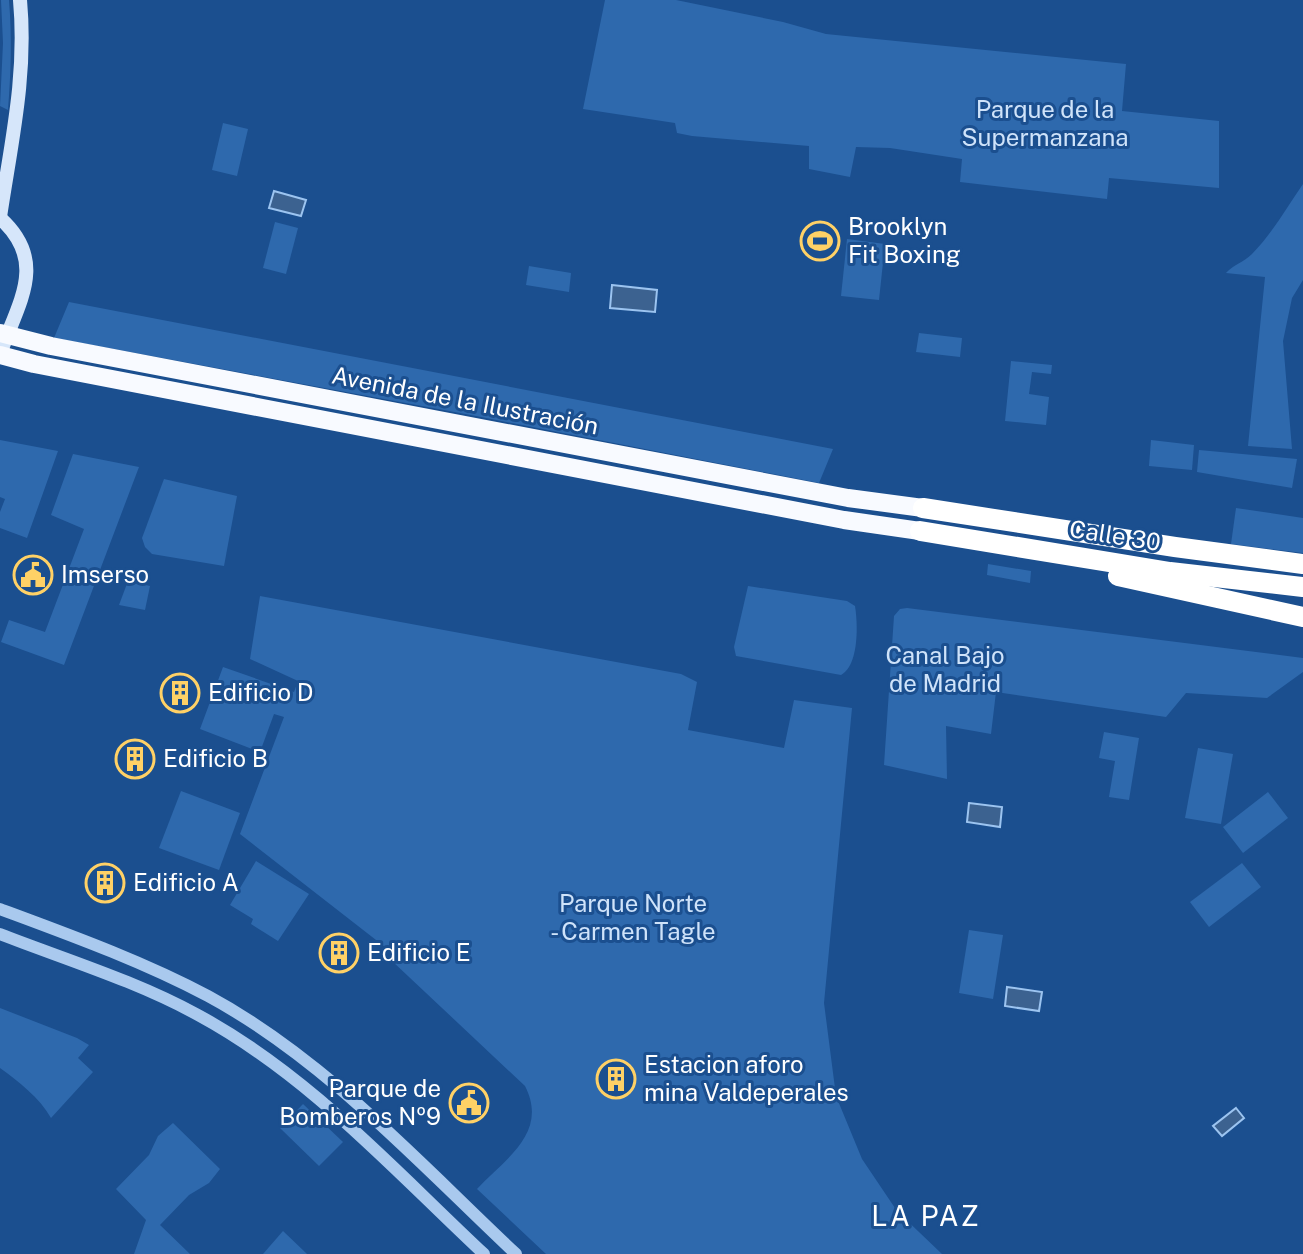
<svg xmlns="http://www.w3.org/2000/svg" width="1303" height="1254" viewBox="0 0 1303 1254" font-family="'Public Sans',sans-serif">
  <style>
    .green { fill: #2e69ad }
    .water { fill: #3c6290; stroke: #9cc4f0; stroke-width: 2 }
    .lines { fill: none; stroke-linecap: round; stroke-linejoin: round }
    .tertiary { stroke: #a9c9ee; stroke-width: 12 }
    .secondary { stroke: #d6e6fa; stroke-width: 14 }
    .trunk { stroke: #f8faff; stroke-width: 18 }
    .motorway { stroke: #fff; stroke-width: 20 }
    .labels { text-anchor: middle; stroke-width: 6; stroke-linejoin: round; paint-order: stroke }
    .park-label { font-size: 24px; fill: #cfe3fa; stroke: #1b4f8f }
    .poi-label { font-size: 24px; fill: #fff; stroke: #1b4f8f; text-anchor: start }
    .street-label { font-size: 24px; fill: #fff; stroke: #1b4f8f }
    .quarter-label { font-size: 28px; letter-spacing: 2px; fill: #fff; stroke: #1b4f8f }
  </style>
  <rect width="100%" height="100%" fill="#1b4f8f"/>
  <g class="green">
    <path d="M 1,0 L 9,0 C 12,37 11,73 8,110 L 0,106 L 3,43 Z"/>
    <polygon points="605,0 676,0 783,22 826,34 1126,64 1122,111 1219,121 1219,188 1109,178 1107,199 960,182 962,159 890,148 856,147 850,177 809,169 809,146 692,136 677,133 675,123 583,109"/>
    <polygon points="223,123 248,129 237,176 212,170"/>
    <path d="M 1303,184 L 1303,280 L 1292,298 L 1283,341 L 1292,449 L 1248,446 L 1265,277 L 1226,273 C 1233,265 1244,262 1252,254 C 1272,234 1287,207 1303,184 Z"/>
    <polygon points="275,222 298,228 286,274 263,268"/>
    <polygon points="847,239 885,244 879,300 841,296"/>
    <polygon points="529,266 571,273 569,292 526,285"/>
    <polygon points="69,302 833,449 819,483 476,416 54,338"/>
    <polygon points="919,333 962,338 960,357 916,352"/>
    <polygon points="1011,361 1052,365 1051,374 1032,372 1029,394 1049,397 1046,425 1005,421"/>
    <polygon points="0,440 58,451 27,538 0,528 0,512 5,499 0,497"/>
    <polygon points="1151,440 1194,445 1192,470 1149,466"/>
    <polygon points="1199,450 1297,459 1292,488 1197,472"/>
    <polygon points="73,454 139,467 64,665 1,642 9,620 45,632 84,529 51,515"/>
    <polygon points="164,479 237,496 224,566 152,554 145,547 142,538"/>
    <polygon points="1236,508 1303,518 1303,553 1231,544"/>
    <polygon points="988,564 1031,571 1030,583 987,575"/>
    <polygon points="128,581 150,586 145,610 119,605"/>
    <path d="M 748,586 L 847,601 L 855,606 C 858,624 859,665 841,675 L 736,656 L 734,647 Z"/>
    <path d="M 260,596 L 681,674 L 697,682 L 688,730 L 784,748 L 794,700 L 852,708 L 824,1003 L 836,1096 L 862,1159 L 897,1211 L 942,1254 L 546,1254 L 477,1189 C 505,1159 549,1133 525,1086 L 392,961 L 394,954 L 240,834 L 284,717 L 274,714 L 260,752 L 200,729 L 223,667 L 294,692 L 298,681 L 250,659 Z"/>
    <polygon points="907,608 1303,658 1303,672 1267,698 1186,693 1166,717 996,692 991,734 946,726 947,779 884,765 894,616 900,609"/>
    <polygon points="1104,732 1139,738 1129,800 1109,797 1115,761 1099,758"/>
    <polygon points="1198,748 1233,754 1221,824 1185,818"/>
    <polygon points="181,791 240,813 219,870 159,848"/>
    <polygon points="1268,792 1288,818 1243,853 1223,827"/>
    <polygon points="256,861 309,894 278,941 251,924 253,919 230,905"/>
    <polygon points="1242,863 1261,887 1209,927 1190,902"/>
    <polygon points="969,930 1003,935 993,999 959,993"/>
    <path d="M 0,1008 L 77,1038 L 89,1045 L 78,1058 L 93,1072 L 51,1118 C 40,1098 18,1081 0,1068 Z"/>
    <polygon points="303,1104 343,1142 319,1166 280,1128"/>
    <polygon points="173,1123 220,1169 209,1183 189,1195 160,1225 190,1254 134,1254 146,1220 116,1189 149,1155 158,1136"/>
    <polygon points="283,1231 306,1253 307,1254 263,1254"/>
  </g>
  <g class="water">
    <polygon points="274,191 306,200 301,216 269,208"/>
    <polygon points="612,285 657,290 655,312 610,308"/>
    <polygon points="969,803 1002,807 1000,827 967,822"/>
    <polygon points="1007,987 1042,992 1039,1011 1005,1006"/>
    <polygon points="1236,1108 1244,1118 1222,1136 1213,1126"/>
  </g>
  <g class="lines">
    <g class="tertiary">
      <path d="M 0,909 C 70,935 142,961 208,996 C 325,1059 420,1164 516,1254"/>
      <path d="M 0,934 C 67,960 136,981 198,1015 C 309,1075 393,1169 484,1254"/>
    </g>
    <g class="secondary">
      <path d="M 0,217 C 11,143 27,76 20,0"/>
      <path d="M 0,218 C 49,262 18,303 0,354"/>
    </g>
    <g class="trunk">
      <polyline points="0,333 51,346 848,498 923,508"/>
      <polyline points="0,355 34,364 844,520 920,531"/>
    </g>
    <g class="motorway">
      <polyline points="923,508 1175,547 1303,564"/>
      <polyline points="920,531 1170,572 1303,587"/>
      <polyline points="1118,576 1303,617"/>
    </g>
  </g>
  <defs>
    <g id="stadium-ring" transform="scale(2)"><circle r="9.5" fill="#1b4f8f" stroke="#ffd166" stroke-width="1.5"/><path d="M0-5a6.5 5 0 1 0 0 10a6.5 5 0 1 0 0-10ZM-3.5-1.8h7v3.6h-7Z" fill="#ffd166"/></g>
    <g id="civic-ring" transform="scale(2)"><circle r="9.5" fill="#1b4f8f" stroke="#ffd166" stroke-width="1.5"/><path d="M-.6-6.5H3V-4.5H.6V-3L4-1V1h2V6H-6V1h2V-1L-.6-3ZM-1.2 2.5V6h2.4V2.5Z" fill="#ffd166"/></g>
    <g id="building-ring" transform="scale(2)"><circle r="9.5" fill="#1b4f8f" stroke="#ffd166" stroke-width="1.5"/><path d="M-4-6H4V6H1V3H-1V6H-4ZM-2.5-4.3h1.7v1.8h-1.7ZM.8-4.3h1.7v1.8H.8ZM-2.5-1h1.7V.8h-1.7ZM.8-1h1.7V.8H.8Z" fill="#ffd166"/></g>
  </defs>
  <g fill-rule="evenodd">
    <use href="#stadium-ring" x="820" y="241"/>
    <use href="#civic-ring" x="33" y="575"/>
    <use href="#building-ring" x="180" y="693"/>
    <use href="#building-ring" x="135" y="759"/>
    <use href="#building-ring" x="105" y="883"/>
    <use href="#building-ring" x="339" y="953"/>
    <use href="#building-ring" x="616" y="1079"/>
    <use href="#civic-ring" x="469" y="1103"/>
  </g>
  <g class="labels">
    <g class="park-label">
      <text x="1045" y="118">Parque de la<tspan x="1045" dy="28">Supermanzana</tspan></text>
      <text x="945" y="664">Canal Bajo<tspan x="945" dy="28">de Madrid</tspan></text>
      <text x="633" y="912">Parque Norte<tspan x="633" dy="28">- Carmen Tagle</tspan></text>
    </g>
    <g class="poi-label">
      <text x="848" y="235">Brooklyn<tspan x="848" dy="28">Fit Boxing</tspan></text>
      <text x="61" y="583">Imserso</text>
      <text x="208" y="701">Edificio D</text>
      <text x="163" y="767">Edificio B</text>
      <text x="133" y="891">Edificio A</text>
      <text x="367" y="961">Edificio E</text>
      <text x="644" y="1073">Estacion aforo<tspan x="644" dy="28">mina Valdeperales</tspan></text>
      <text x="441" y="1097" text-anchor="end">Parque de<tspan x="441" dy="28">Bomberos Nº9</tspan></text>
    </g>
    <g class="street-label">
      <text transform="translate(465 401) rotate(11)" y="8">Avenida de la Ilustración</text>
      <text transform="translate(1115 536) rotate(9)" y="8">Calle 30</text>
    </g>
    <g class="quarter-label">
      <text x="926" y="1226">LA PAZ</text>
    </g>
  </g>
</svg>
